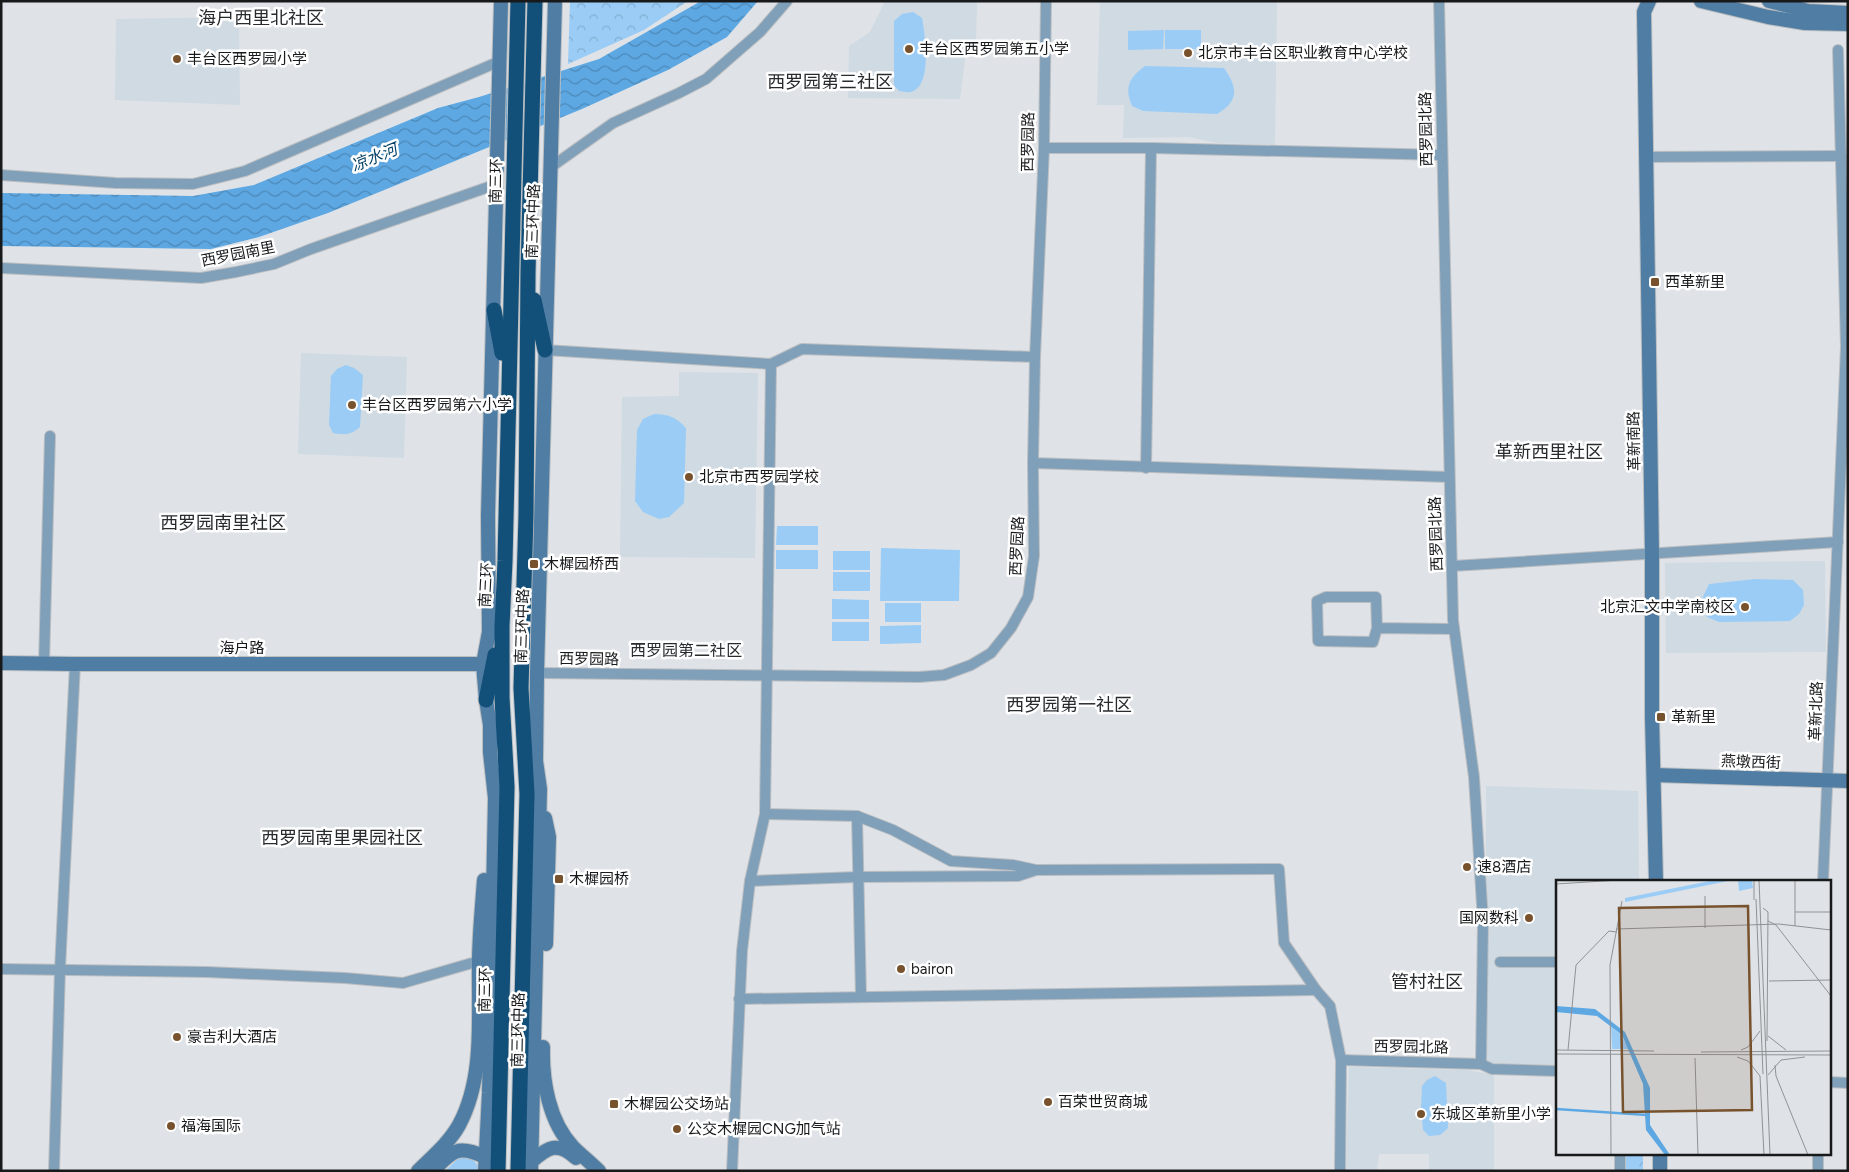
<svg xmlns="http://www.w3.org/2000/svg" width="1849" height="1172" viewBox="0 0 1849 1172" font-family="Figtree,'Noto Sans SC',sans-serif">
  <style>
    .built { fill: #cfdae3 }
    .grass { fill: #9accf6 }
    .park { fill: url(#park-crowns) }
    .water { fill: url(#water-waves) }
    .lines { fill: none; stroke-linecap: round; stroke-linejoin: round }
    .street-casing { stroke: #bbbfc2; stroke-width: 12 }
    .secondary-casing { stroke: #bbbfc2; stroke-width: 16 }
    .highway-casing { stroke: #bbbfc2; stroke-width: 17 }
    .street { stroke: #809fb9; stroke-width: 10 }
    .secondary { stroke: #4f7da3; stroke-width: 14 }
    .highway { stroke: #124f79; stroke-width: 15 }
    .poi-dot { fill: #77522d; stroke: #fff; stroke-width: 2 }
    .labels { text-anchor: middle; stroke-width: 5; stroke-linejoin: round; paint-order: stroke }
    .poi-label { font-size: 15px; fill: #18191b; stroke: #fff; text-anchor: start }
    .street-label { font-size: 15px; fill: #18191b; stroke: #fff }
    .water-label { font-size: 16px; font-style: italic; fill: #034066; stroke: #fff }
    .neighbourhood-label { font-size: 16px; fill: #282b2e; stroke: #fff }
    .quarter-label { font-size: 18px; fill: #282b2e; stroke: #fff }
    .inset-river { fill: none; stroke: #5da8e3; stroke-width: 2.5 }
    .inset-road { fill: none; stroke: #8f9295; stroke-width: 1 }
    .view { fill: #77522d; fill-opacity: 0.15; stroke: #77522d; stroke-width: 2.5 }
    .inset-edge { fill: none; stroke: #18191b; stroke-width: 2.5 }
  </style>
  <defs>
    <pattern id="park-crowns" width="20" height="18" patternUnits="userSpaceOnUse" patternTransform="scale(1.25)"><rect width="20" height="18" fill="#9accf6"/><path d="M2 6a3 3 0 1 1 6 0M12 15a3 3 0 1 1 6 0" fill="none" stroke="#84afd2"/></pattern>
    <pattern id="water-waves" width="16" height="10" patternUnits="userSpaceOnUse" patternTransform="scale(1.25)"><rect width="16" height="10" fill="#5da8e3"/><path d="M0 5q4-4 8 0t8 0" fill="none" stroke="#4c88b7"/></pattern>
  </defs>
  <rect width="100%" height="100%" fill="#dfe3e7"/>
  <g class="built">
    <polygon points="885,1 977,1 976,44 966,51 960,99 848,98 849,46 870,32"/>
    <polygon points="1100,1 1277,1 1275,145 1218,143 1188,137 1123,138 1124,105 1097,105"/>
    <polygon points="239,17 240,105 115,100 116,19"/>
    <polygon points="301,353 407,357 404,458 298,454"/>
    <polygon points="679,372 758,373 755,558 620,557 622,397 679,396"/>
    <polygon points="1825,561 1826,652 1666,653 1665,563"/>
    <polygon points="1486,786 1638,791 1639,881 1558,881 1558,1065 1486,1063"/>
    <polygon points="1349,1067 1467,1070 1494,1075 1494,1171 1429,1171 1429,1154 1379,1154 1377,1171 1346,1171"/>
  </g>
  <g class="grass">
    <path d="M 913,12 L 922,18 C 925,35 933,86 911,92 C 908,93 903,91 899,91 L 894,85 L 894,21 L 902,14 Z"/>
    <polygon points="1164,30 1163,49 1128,50 1128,31"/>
    <rect x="1165" y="30" width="36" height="19"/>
    <path d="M 1145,66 L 1224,68 C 1238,88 1239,101 1217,114 L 1143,111 L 1132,106 C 1124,87 1129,78 1145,66 Z"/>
    <path d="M 346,365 L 354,368 L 363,375 L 360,427 C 351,435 345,435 333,433 L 329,425 L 331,376 L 337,369 Z"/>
    <path d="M 654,414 C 668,414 676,417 686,428 L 684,503 L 669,517 L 659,519 L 643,512 L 635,501 L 637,430 L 643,419 Z"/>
    <polygon points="777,526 818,526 818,545 776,545"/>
    <polygon points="881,548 960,550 959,601 880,601"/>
    <rect x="776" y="550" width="42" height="19"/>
    <rect x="833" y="551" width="37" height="19"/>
    <rect x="833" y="572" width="37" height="19"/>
    <polygon points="1756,579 1793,580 1803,590 1804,605 1799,614 1790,621 1719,622 1707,617 1702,599 1709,584"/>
    <polygon points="832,599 869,600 869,619 832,619"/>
    <rect x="885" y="603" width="36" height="19"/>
    <rect x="832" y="622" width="37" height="19"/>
    <polygon points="921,625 921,643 880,644 880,626"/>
    <polygon points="1435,1076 1446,1083 1448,1128 1440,1135 1429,1136 1423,1130 1421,1108 1422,1086 1427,1080"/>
    <polygon points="461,1156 472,1158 478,1166 478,1171 445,1171"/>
  </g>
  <g class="park">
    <polygon points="570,1 688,1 644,30 568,64"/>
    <rect x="1626" y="1153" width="17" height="18"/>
  </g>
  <polygon class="water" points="701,1 758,1 727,37 668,70 582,109 328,213 259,237 211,249 1,246 1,193 193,196 254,185 438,108 479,97 599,59"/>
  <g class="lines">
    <g class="street-casing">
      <g id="street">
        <polyline points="1439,1 1453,620 1474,777 1483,921 1481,1064"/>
        <polyline points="1044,148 1151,148 1442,155"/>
        <polyline points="1645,157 1841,156"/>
        <polyline points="551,167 613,123 679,93 706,79 760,32 787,1"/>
        <polyline points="1,175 116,183 193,184 245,171 500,61"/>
        <polyline points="1,268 201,278 236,272 274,264 311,249 497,184"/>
        <polyline points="545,350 771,364 802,349 1035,357"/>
        <polyline points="1033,463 1449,477"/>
        <polyline points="1146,468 1151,148"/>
        <polyline points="1453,566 1838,542"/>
        <polyline points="1377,628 1376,597 1326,597 1317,601 1318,641 1373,642 1377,628 1454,629"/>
        <polyline points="44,664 50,436"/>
        <polyline points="537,673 919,677 944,675 971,665 991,653 1011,628 1028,597 1034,556 1033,463 1035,357 1044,148 1046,1"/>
        <polyline points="765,814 857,816 893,830 951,861 1013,865 1036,870"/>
        <polyline points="857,816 861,997"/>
        <polyline points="750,881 858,877 1018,876 1036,870 1279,869 1284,943 1316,990 1330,1006 1341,1060 1340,1171"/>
        <polyline points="1823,881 1846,347 1838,50"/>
        <polyline points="1500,962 1558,962"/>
        <polyline points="1,969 207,972 345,978 403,983 479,961"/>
        <polyline points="739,999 1316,990"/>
        <polyline points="1341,1060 1481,1064 1492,1069 1558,1071"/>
        <polyline points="1830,1082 1848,1083"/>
        <polyline points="1818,1153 1818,1171"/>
        <polyline points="54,1171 60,969 75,664"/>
        <polyline points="732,1171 742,951 750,881 765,814 771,364"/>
        <polyline points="1620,1171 1620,1153"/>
      </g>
    </g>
    <g class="secondary-casing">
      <g id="secondary">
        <polyline points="1649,1 1644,12 1652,555 1652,717 1656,881"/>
        <polyline points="1701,1 1768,17 1805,23 1848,24"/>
        <polyline points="1769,1 1808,11 1848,13"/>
        <polyline points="1,663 75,664 483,664"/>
        <polyline points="1654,775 1848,781"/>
        <polyline points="545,818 549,837 546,944"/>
        <path d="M 543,1047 C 542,1081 549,1122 573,1147 C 581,1155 591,1163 599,1171"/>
        <polyline points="1660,1153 1660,1171"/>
        <path d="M 532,1161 C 548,1147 558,1141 576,1158"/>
        <path d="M 418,1171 C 432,1157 449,1143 459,1125 C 485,1077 478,1016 479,964 C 479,936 482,908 484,880"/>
        <path d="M 433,1171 C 452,1151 458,1144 485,1157"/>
        <polyline points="485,1171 489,1093 495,798 490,752 490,725 486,700 483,664 489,632 488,516 501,1"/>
        <polyline points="531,1171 540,789 536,761 537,673 555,1"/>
      </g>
    </g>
    <g class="highway-casing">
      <g id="highway">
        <polyline points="534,300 545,350"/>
        <polyline points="494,310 502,353"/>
        <polyline points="486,700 495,655"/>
        <polyline points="498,1171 507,787 502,698 502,626 505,561 518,1"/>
        <polyline points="518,1171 527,794 521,688 526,516 528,272 535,1"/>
      </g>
    </g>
    <use href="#street" class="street"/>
    <use href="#secondary" class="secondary"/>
    <use href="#highway" class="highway"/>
  </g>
  <g class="poi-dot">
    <circle cx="909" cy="49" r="5"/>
    <circle cx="1188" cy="53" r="5"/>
    <circle cx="177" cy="59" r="5"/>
    <rect x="1650" y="277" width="10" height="10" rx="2.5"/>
    <circle cx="352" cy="405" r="5"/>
    <circle cx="689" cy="477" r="5"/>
    <rect x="529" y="559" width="10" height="10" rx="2.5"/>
    <circle cx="1745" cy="607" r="5"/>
    <rect x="1656" y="712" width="10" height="10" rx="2.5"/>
    <circle cx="1467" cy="867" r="5"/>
    <rect x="554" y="874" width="10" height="10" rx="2.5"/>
    <circle cx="1529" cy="918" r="5"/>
    <circle cx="901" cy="969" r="5"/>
    <circle cx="177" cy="1037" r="5"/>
    <circle cx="1048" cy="1102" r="5"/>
    <rect x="609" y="1099" width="10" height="10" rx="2.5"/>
    <circle cx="1421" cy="1114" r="5"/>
    <circle cx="171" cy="1126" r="5"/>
    <circle cx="677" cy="1129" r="5"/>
  </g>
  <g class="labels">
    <g class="poi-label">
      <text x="919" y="54">丰台区西罗园第五小学</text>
      <text x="1198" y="58">北京市丰台区职业教育中心学校</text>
      <text x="187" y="64">丰台区西罗园小学</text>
      <text x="1665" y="287">西革新里</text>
      <text x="362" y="410">丰台区西罗园第六小学</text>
      <text x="699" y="482">北京市西罗园学校</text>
      <text x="544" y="569">木樨园桥西</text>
      <text x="1735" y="612" text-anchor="end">北京汇文中学南校区</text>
      <text x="1671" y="722">革新里</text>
      <text x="1477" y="872">速8酒店</text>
      <text x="569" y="884">木樨园桥</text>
      <text x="1519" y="923" text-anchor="end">国网数科</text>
      <text x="911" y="974">bairon</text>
      <text x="187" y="1042">豪吉利大酒店</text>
      <text x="1058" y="1107">百荣世贸商城</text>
      <text x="624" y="1109">木樨园公交场站</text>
      <text x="1431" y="1119">东城区革新里小学</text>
      <text x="181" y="1131">福海国际</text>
      <text x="687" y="1134">公交木樨园CNG加气站</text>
    </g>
    <g class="street-label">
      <text transform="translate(1426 129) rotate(-91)" y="5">西罗园北路</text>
      <text transform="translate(1028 142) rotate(-89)" y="5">西罗园路</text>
      <text transform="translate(496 181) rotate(-89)" y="5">南三环</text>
      <text transform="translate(533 221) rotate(-88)" y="5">南三环中路</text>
      <text transform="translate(238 254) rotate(-11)" y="5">西罗园南里</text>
      <text transform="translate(1634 441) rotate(-91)" y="5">革新南路</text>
      <text transform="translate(1436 534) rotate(-92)" y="5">西罗园北路</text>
      <text transform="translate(1017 546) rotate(-87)" y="5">西罗园路</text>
      <text transform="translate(486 585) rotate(-87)" y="5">南三环</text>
      <text transform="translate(522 626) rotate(-88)" y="5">南三环中路</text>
      <text x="242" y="653">海户路</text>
      <text transform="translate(589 659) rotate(1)" y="5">西罗园路</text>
      <text transform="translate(1816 711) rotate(-88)" y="5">革新北路</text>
      <text transform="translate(1751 762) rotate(2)" y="5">燕墩西街</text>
      <text transform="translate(485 990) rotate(-89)" y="5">南三环</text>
      <text transform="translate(518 1030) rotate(-89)" y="5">南三环中路</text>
      <text transform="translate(1411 1047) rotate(1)" y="5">西罗园北路</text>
    </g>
    <g class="water-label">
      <text transform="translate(374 157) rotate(-22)" y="6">凉水河</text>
    </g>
    <g class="neighbourhood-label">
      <text x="686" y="656">西罗园第二社区</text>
    </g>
    <g class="quarter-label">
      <text x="261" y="24">海户西里北社区</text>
      <text x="830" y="88">西罗园第三社区</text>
      <text x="1549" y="458">革新西里社区</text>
      <text x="223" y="529">西罗园南里社区</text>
      <text x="1069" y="711">西罗园第一社区</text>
      <text x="342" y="844">西罗园南里果园社区</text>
      <text x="1427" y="988">管村社区</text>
    </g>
  </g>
  <g transform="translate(1556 880)">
    <rect width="275" height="275" fill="#dfe3e7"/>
    <path d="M 159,0 L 177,0 L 69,22 L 69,18 ZM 182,0 L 196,0 L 197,8 L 183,11 ZM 55,147 L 64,154 L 73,169 L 56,169 Z" fill="#9accf6"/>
    <path d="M 0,126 L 39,129 L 69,152 L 94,208 L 94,245 L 114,275 L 109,275 L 90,250 L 87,204 L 66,155 L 41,136 L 0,132 Z" fill="#5da8e3"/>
    <path class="inset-river" d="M 0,229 L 91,235"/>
    <path class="inset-road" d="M 198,0 L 198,20M 203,0 L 214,275M 239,0 L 239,46M 0,4 L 63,0M 200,19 L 207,194M 207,28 L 212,32 L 211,161M 239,32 L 275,32M 212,41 L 220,45 L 275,116M 149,48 L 149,16M 60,49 L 223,44 L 275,50M 213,101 L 275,100M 212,156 L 230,170M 0,170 L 98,171M 12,170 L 20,85 L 53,51 L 61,52M 185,170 L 192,167 L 204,151M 145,172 L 275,171M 0,174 L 275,175M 181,177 L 192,181 L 204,196 L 208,275M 139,178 L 142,275M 219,185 L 220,196 L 252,275M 212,195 L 225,180 L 249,177M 55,275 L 54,85 L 66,21"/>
    <path class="view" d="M 192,26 L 196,230 L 67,232 L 63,28 Z"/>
    <rect width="275" height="275" class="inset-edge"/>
  </g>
  <rect width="1849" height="1172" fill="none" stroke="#18191b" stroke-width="5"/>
</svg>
